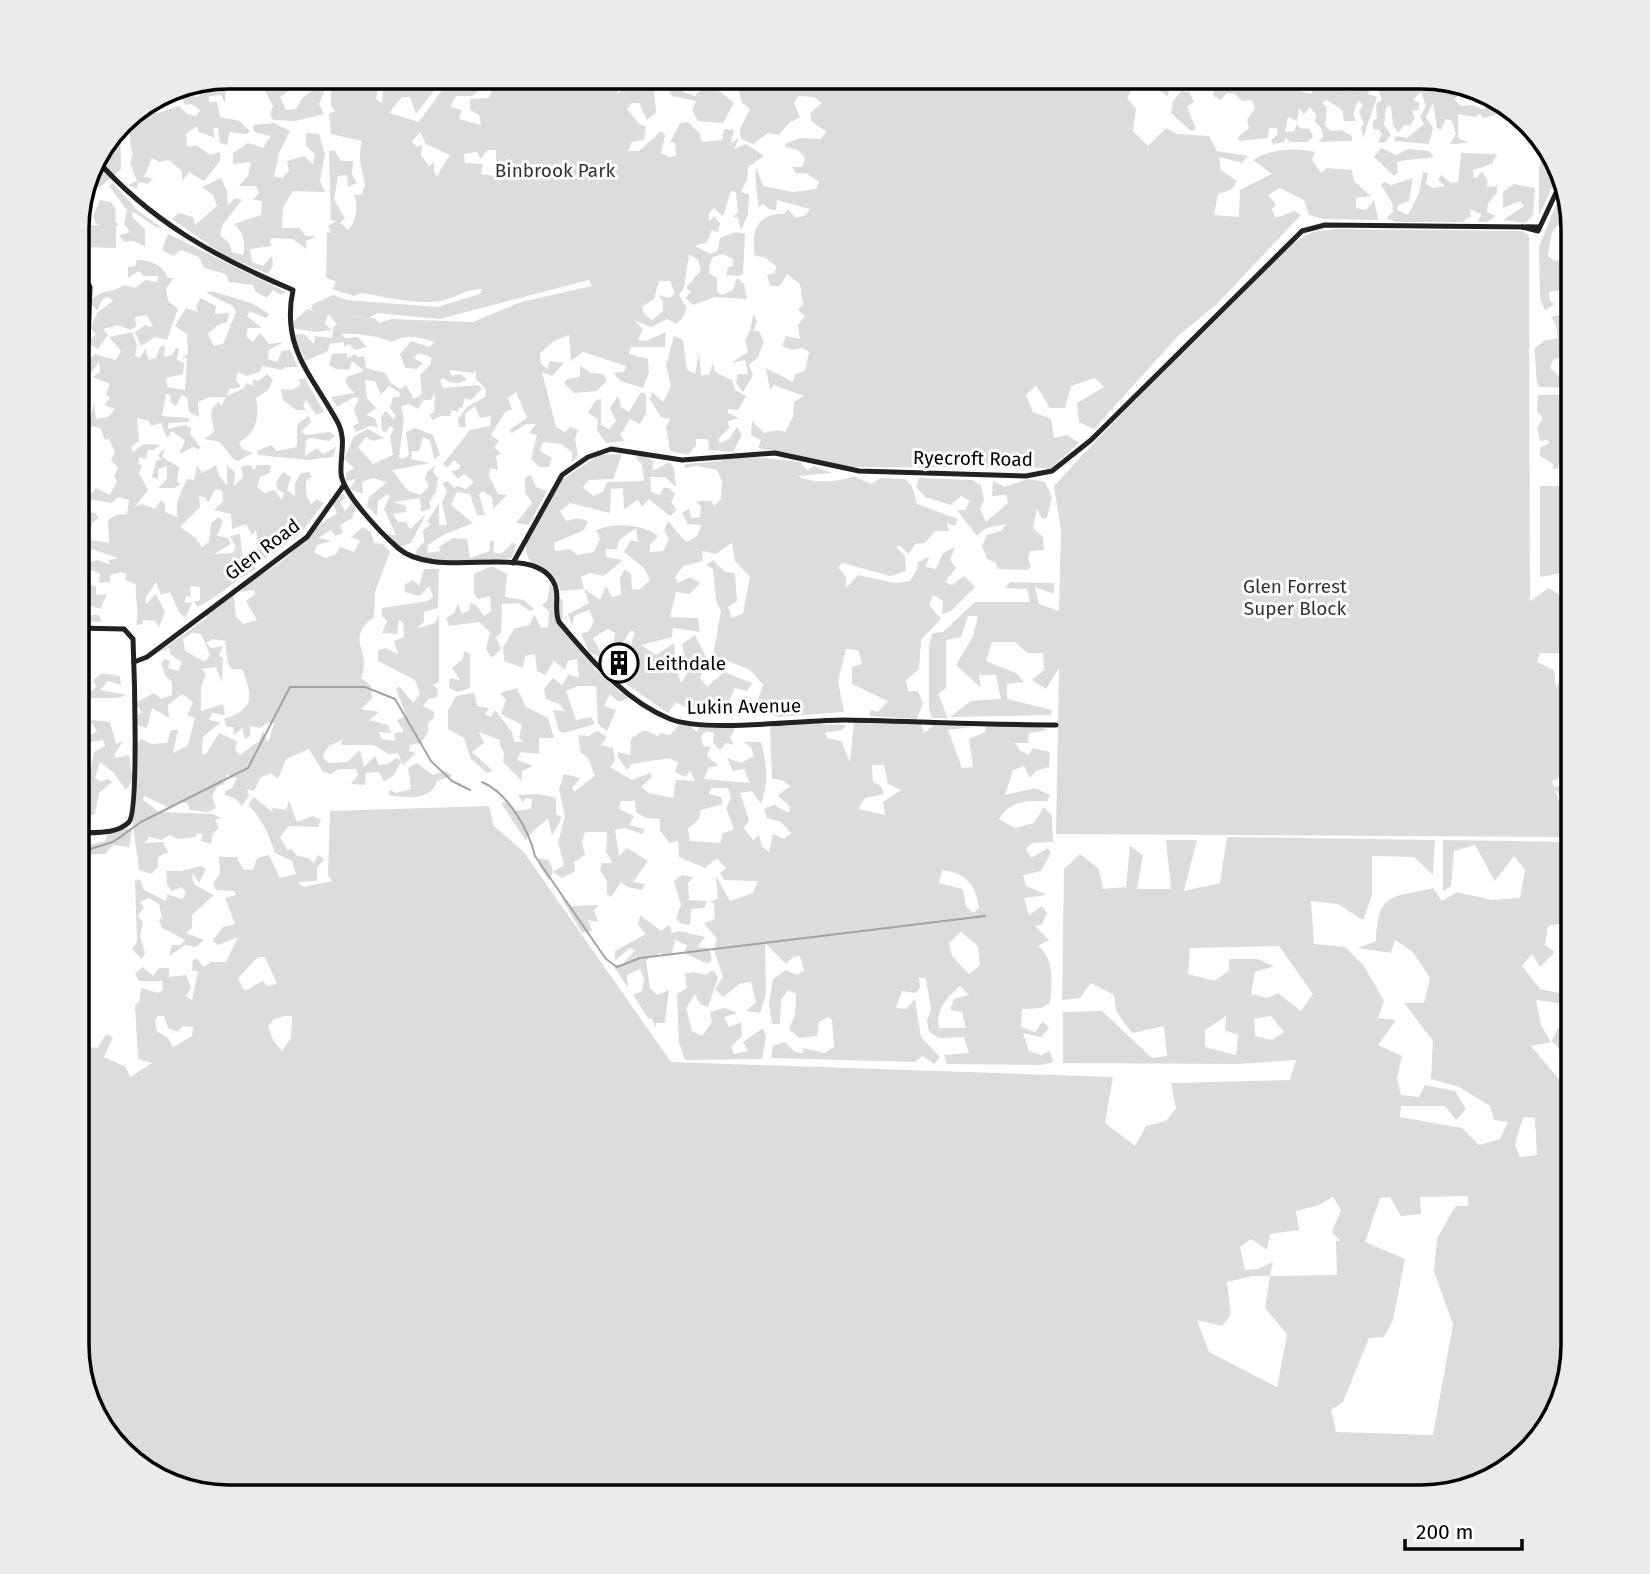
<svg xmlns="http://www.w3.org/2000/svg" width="1650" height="1574" viewBox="0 0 1650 1574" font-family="'Fira Sans',sans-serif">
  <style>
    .green { fill: #dcdcdc; fill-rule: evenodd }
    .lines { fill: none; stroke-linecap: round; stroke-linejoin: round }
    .stream { stroke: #a3a3a3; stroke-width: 2 }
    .secondary { stroke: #222; stroke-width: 5 }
    .labels { text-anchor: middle; stroke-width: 6; stroke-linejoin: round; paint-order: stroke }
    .park-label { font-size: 19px; fill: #333; stroke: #fff }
    .street-label { font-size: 19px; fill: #000; stroke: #fff }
    .poi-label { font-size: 19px; fill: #000; stroke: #fff; text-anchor: start }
    .rim { fill: none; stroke: #000; stroke-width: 3.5 }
  </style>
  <rect width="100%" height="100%" fill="#fff"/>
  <g class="green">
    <path d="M 229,77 L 234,82 L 226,83 L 225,103 L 221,95 L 209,96 L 209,102 L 217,102 L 220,117 L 240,121 L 250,131 L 247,134 L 230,132 L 227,145 L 220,143 L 218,128 L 213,128 L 215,138 L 199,132 L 197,126 L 186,134 L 187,147 L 196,145 L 210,155 L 220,152 L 220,161 L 204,181 L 189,172 L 182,181 L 182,171 L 169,160 L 159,162 L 152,158 L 144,177 L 153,178 L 148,184 L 138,182 L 137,189 L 128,185 L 137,181 L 130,163 L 133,153 C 127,141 132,128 129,114 L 135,111 L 140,123 L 150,109 L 158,113 L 179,106 L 187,114 L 196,116 L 200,110 L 192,104 L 185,105 L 178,87 L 187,85 L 190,95 L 197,97 L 204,91 L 206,82 Z"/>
    <polygon points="264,77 290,81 291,89 280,97 286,110 296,109 302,98 319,86 312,77 324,77 324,92 319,104 324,114 295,121 273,120 270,114 273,106 264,89 258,87"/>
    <path d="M 331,77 L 373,77 L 379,81 L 376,99 L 382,103 L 384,77 L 396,77 L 393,90 L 410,80 L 420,83 L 427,77 L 440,77 L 437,87 L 416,114 L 410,97 L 402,97 L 389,113 L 419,122 L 451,77 L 461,77 L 462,82 L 484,85 L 473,96 L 456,96 L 450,107 L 462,110 L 459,119 L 481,125 L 479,115 L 470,110 L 470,99 L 489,98 L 493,88 L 489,83 L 490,77 L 618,77 L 617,94 L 629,86 L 624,77 L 639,77 L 636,81 L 642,88 L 654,89 L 656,112 L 647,120 L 639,103 L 632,103 L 627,109 L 640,125 L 646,126 L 644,140 L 632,142 L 628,151 L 639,151 L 661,131 L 665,135 L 661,153 L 669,157 L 676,156 L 675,143 L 670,142 L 680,123 L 688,122 L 700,134 L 702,142 L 722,140 L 724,129 L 734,130 L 731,143 L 739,138 L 734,149 L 746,144 L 764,156 L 748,167 L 747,180 L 741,192 L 749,194 L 748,215 L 741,230 L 738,218 L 733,217 L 738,212 L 736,192 L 731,191 L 723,216 L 714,208 L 709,213 L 709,221 L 714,216 L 720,223 L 718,232 L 712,230 L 707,242 L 695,246 L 710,254 L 718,250 L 720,238 L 736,232 L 745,234 L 743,274 L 739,276 L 726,275 L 728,267 L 733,266 L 733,259 L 723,254 L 713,257 L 709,266 L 710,274 L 717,278 L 717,292 L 722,295 L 733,290 L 737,278 L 744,284 L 747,299 L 715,297 L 693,305 L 685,298 L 691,292 L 686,288 L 701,270 L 698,260 L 689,254 L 684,288 L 679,295 L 687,308 L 682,319 L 676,324 L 667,319 L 651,327 L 634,320 L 643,329 L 638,340 L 646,341 L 666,332 L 665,347 L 631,347 L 629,354 L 648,359 L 649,373 L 643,388 L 621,381 L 613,373 L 624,372 L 626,366 L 583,352 L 571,361 L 569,335 L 554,341 L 540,353 L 541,364 L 548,369 L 549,361 L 564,363 L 552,376 L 542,372 L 556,427 L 565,432 L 570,427 L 578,430 L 575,439 L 578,456 L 572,462 L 572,452 L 561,444 L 543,442 L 540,451 L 552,458 L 549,467 L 539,467 L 531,459 L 537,435 L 529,433 L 536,424 L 526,424 L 512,433 L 509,430 L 527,418 L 516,392 L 508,398 L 512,409 L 505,412 L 491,435 L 499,441 L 494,447 L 501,454 L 496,456 L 498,470 L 490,468 L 489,476 L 498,494 L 507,495 L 493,509 L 492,497 L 482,491 L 479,495 L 485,515 L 477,515 L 470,494 L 457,492 L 451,505 L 473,523 C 457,530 441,534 428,545 L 427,553 L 440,551 L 439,547 L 453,538 L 467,539 L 470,558 L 490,551 L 490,540 L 494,542 L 493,552 L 501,554 L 512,543 L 516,544 L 512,558 C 481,561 446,566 415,558 L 417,549 L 424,542 L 423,530 L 431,524 L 427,522 L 439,503 L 439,525 L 447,525 L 442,503 L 447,491 L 442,483 L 448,481 L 454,488 L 457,486 L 466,489 L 474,482 L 464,474 L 458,479 L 451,471 L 459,469 L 460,465 L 454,460 L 447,468 L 443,464 L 470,430 L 490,426 L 491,416 L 480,418 L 475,406 L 465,414 L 466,427 L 459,427 L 458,419 L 467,407 L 485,397 L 486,389 L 476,379 L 476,370 L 474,373 L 449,370 L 452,376 L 460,374 L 467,379 C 459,385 451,384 443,378 L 440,381 L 443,388 L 478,385 L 482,389 L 471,400 L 465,398 L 462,408 L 459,407 L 458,412 L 452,410 L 450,416 L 441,416 L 433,420 L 429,415 L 434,412 L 435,392 L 431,400 L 424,400 L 418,409 L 409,404 L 401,406 L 404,419 L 399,458 L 404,459 L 409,455 L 406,432 L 415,428 L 433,435 L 440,455 L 434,459 L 430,441 L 423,437 L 419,451 L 412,451 L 411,459 L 430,463 L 392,470 L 408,491 L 421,495 L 429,486 L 425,479 L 427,472 L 436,465 L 433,472 L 438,478 L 436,492 L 429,502 L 431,508 L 421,512 L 420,498 L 394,502 L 406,506 L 406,512 L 393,514 L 398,522 L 406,522 L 410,529 L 426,514 L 411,543 L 400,547 L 385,534 L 396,535 L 384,509 L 390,496 L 387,494 L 378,501 L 377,516 L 367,506 L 369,497 L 387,482 L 373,478 L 362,482 L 363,494 L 350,489 L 356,479 L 346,481 L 346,473 L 354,468 L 344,459 L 354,436 L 368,429 L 384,438 L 373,441 L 366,437 L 358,447 L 373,464 L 393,455 L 390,436 L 394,429 L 390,426 L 385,433 L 382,430 L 381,417 L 386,411 L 393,419 L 396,416 L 390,408 L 393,397 L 399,397 L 400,393 L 389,386 L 381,395 L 375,381 L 365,380 L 367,398 L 376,408 L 366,415 L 375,418 L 378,427 L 370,426 L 356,432 L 353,426 L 359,423 L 354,410 L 359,398 L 354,397 L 337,407 L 331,397 L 354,393 L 345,382 L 347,377 L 364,371 L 352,361 L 349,370 L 336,369 L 329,365 L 332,354 L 347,353 L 347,358 L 355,354 L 358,357 L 364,356 L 366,368 L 385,373 L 391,383 L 400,389 L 406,385 L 414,399 L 422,394 L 420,375 L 431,364 L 431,357 L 419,353 L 413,358 L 423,363 L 416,369 L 405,368 L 400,354 L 411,341 L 429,347 L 435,342 C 420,337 406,334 391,342 C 380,336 354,333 341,334 L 345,338 L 358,337 L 367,347 L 355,350 L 349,344 L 344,347 L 344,342 L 329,344 L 328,351 L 305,361 L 301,350 L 290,341 L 291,335 L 304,334 L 314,344 L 315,336 L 332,338 L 333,328 L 337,324 L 328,314 L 325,324 L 332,330 L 315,332 L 292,328 L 291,324 L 307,309 L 315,312 L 311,309 L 313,304 L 333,295 L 347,300 L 437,307 L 480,294 L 482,289 C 468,288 455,298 440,301 C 416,305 386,297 362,293 L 354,296 L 332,289 L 336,282 L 326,277 L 327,232 L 331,233 L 328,226 L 336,221 L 331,220 L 329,151 L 334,150 L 341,161 L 353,161 L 352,174 L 357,183 L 348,187 L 347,175 L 338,176 L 334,200 L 345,218 L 340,223 L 348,230 C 356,222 359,205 354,195 L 362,194 L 365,185 C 362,167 357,160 362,141 L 331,134 L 329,114 L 335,111 L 331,105 ZM 420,132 L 426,144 L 450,155 L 437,176 L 434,172 L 434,162 L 429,166 L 421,155 L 422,145 L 417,147 L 412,142 ZM 487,150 L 496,150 L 496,176 L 481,174 L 483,164 L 465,163 L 464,154 L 477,152 L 481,159 ZM 589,280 L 592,286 L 521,302 L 473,322 L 391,319 L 380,323 L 374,318 L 345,315 L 369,318 L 378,313 L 439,319 ZM 659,281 L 670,281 L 675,294 L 669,298 L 658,295 L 663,301 L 663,311 L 652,320 L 645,315 L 642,307 L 654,299 Z"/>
    <polygon points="669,77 687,77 683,92 695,96 703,86 719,91 734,103 723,123 698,121 692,110 696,101 672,96 668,89"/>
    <path d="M 741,77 L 1210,77 L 1211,85 L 1206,89 L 1195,79 L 1185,88 L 1181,78 L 1170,84 L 1168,96 L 1146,83 L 1135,84 L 1127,98 L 1136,109 L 1133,131 L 1148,146 L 1166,128 L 1177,134 L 1209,136 L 1217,151 L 1248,156 L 1242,163 L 1219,157 L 1221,170 L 1237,181 L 1231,190 L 1218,194 L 1214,215 L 1239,217 L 1240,190 L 1272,174 L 1253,160 C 1269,149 1297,147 1315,152 L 1312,160 L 1321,173 L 1327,168 L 1352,170 L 1354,181 L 1371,196 L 1356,198 L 1356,208 L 1366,210 L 1374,200 L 1378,220 L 1323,219 L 1309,215 L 1304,200 L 1280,188 L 1268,195 L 1276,205 L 1272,209 L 1275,218 L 1295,211 L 1301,215 L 1218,303 L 1178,336 L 1094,429 L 1079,422 L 1077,403 L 1104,387 L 1095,378 L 1071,386 L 1065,408 L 1050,408 L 1036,385 L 1026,395 L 1033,412 L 1051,419 L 1054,438 L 1067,435 L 1079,443 L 1051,468 L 844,467 L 758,448 L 761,440 L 751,435 L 752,421 L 764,433 L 777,430 L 785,432 L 793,417 L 794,402 L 804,396 L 774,385 L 770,390 L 766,368 L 793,382 L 795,374 L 805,371 L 809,352 L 803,348 L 791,350 L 782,346 L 786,336 L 800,339 L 798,325 L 805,316 L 798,310 L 803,304 L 800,284 L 787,274 L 780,286 L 770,286 L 767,275 L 775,273 L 776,266 L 764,257 L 755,256 C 751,232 756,213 784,214 L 788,209 L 796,218 L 806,215 L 810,209 L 777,200 L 776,210 L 769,209 L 763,204 L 758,207 C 758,192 754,181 756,167 L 763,186 L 793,192 L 816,189 L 819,182 L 806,173 L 796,173 L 792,167 L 802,167 L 805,158 L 798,150 L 785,147 L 785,144 L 800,138 L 820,139 L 827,132 L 812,122 L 810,113 L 822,103 L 814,97 L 798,96 L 794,103 L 800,117 L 789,123 L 779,135 L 768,133 L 753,144 L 741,139 L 740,129 L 750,109 L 742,103 L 737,84 Z"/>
    <polygon points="1216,77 1224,77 1226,88 1240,84 1242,89 1246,87 1246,77 1270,77 1286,88 1291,77 1298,77 1294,89 1311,94 1313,89 1305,77 1338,77 1329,81 1328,88 1340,87 1342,91 1354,91 1356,86 1365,85 1366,77 1431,77 1462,84 1455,85 1462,93 1454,99 1461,106 1474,105 1481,109 1502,104 1508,108 1508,112 1483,118 1480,114 1475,117 1458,114 1458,138 1469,143 1450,144 1456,134 1452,121 1446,119 1441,130 1437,128 1433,103 1426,117 1433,128 1429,144 1394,141 1396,136 1407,138 1424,124 1420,117 1426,106 1421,92 1413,100 1420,103 1418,110 1412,111 1415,118 1410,126 1404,125 1398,133 1393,125 1391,106 1386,107 1384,125 1391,135 1384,143 1378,142 1382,134 1379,130 1373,129 1373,121 1377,118 1376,104 1382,100 1377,85 1385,87 1394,84 1375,79 1368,94 1377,97 1363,138 1361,127 1364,124 1359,112 1363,104 1358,101 1353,114 1356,121 1344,121 1342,110 1327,100 1322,103 1327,107 1325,126 1331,131 1341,130 1352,136 1352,141 1319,142 1323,136 1321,128 1315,122 1316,115 1310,107 1304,114 1299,108 1297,121 1288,117 1285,132 1294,131 1297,124 1300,128 1310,129 1313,137 1307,142 1291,142 1285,138 1284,142 1273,144 1271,140 1278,134 1277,128 1269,128 1268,138 1240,141 1237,138 1249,128 1247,120 1255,108 1252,100 1242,101 1235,94 1227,93 1221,100 1213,96"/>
    <polygon points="1181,91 1189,92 1194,102 1187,107 1196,129 1191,131 1171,113 1173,101"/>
    <path d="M 274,123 L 290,131 L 279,153 L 274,177 L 282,178 L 289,171 L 287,161 L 304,156 L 313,164 L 315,154 L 306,146 L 306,133 L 319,134 L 325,154 L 320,181 L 325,192 L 293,191 L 283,208 L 282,228 L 300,228 L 306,236 L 317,236 L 306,241 L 306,249 L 293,239 L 270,238 L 271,246 L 250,249 L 252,262 L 263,266 L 272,256 L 273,265 L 268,274 L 225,256 L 172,219 L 179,213 L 193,217 L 195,225 L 217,206 L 213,195 L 202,187 L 221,178 L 227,191 L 228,205 L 235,198 L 242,200 L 223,224 L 220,235 L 229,243 L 232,252 L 243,255 C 246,244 243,231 234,224 L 261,215 L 262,201 L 253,200 L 259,193 L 256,186 L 239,186 L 248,176 L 251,162 L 233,164 L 233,153 L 248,143 L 263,148 L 271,136 L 254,132 L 253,125 Z"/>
    <polygon points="120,126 121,169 99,188 88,179 93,161"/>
    <path d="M 1381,148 L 1396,155 L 1409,149 L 1429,151 L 1434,157 C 1421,159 1409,159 1397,162 L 1398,173 L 1394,176 L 1374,157 Z"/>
    <polygon points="1461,153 1497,154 1492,164 1473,170 1473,177 1477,178 1482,171 1488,182 1486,187 1497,186 1497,193 1488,203 1487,212 1496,216 1486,222 1478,222 1481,214 1470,209 1471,216 1462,222 1396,222 1386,218 1393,212 1392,203 1381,185 1384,182 1391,185 1413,178 1409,201 1398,205 1397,210 1408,215 1419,193 1423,172 1428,173 1426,184 1433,188 1445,186 1438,180 1441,175 1451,183 1458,182"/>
    <polygon points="1552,156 1560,169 1539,216 1539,167 1543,157"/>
    <path d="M 113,183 L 137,210 L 162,228 C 150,227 143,215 132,212 L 133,218 L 145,229 L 145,246 L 133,241 L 124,242 L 119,235 L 130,232 L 124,224 L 127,210 L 109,186 Z"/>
    <polygon points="1514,184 1535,188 1533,215 1525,223 1503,220 1524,206 1520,201 1503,208 1503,192"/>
    <polygon points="1561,192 1566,192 1572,216 1567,223 1558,225 1552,232 1548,256 1555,261 1564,260 1569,229 1573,225 1573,280 1560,290 1549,292 1550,301 1555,304 1545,310 1540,299 1539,247"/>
    <polygon points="100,200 111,202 116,210 115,221 119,225 116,226 116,248 81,247 82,225 101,225 96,224 93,216"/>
    <path d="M 1335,229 L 1522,231 L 1529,235 L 1530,601 L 1549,588 L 1560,595 L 1570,594 L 1573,590 L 1573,653 L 1540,653 L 1537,662 L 1554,670 L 1556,688 L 1566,669 L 1573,664 L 1573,773 L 1552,781 L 1554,787 L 1568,785 L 1573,792 L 1573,814 L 1554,788 L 1567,820 L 1567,837 L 1056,834 L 1059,668 L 1046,689 L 1032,680 L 1044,670 L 1043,653 L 1027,653 L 1015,642 L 992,642 L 986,661 L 1016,673 L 1024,682 L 1007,684 L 1007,699 L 1052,710 L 1051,715 L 950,717 L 971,701 L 1001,699 L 996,675 L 979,675 L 981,688 L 956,665 L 973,636 L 978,616 L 968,616 L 961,637 L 946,640 L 946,688 L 938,694 L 948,718 L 932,718 L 929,709 L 929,645 L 933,633 L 943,632 L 975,602 L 1030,602 L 1027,589 L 1005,588 L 1010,582 L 1054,583 L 1054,594 L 1035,587 L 1039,604 L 1059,611 L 1061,530 L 1054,486 C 1130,402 1213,325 1293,243 L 1312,232 Z"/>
    <polygon points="168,234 286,292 281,295 273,290 267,298 256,292 253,285 229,282 226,274 204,268 199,257 181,250 173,256 162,250"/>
    <path d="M 137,260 C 151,260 163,265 168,278 L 174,278 L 166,288 L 168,301 L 178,309 L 167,340 L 155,337 L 141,346 L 135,332 L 145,325 L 153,327 L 147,315 L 135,317 L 136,326 L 131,330 L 117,325 L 103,329 L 108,335 L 98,349 L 91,345 L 91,339 L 96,334 L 90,328 L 98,312 L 113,301 L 109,297 L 103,299 L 97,310 L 90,303 C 99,288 112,294 124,285 L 136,288 L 145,280 L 158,282 L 158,276 L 144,276 L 139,271 L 128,278 L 128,267 L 135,266 Z"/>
    <path d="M 212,291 L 251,303 L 269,314 L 266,318 L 250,311 L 247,316 L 262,328 L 248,328 L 246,336 L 253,342 L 260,333 L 269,344 L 284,342 L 269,350 L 268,359 L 277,362 L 282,351 L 290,350 L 298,367 L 285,367 L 282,370 L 262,366 L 260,372 L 246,376 L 238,372 L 236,380 L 241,387 L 229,389 L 227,396 L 244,388 L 246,383 L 253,386 L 253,379 L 258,381 L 267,374 L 273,380 L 268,390 L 256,398 C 260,416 256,434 239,442 L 242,449 L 253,453 L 238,461 L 233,459 L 220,442 L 204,439 L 214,432 C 214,420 205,412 219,402 L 221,406 L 226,397 L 210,397 L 198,402 L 199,417 L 189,412 L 187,398 L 182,395 L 176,406 L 170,402 L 171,395 L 166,394 L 162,416 L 189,418 L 189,422 L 168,423 L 168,429 L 184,425 L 191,428 L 191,435 L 201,448 L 197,450 L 194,447 L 179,454 L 185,441 L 172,431 L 167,438 L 161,423 L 151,426 L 149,421 L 137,418 L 139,441 L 131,447 L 133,452 L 144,444 L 160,445 L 154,450 L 148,450 L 146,459 L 139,457 L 138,464 L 142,466 L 139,473 L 148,490 L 135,507 L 142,504 L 155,509 L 161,500 L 165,504 L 165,512 L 178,517 C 174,502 181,493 187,479 L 194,480 L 197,465 L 202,473 L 216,465 L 219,476 L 227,485 L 227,465 L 235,472 L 234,486 L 243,477 L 241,466 L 250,465 L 254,470 L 257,465 L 271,465 L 270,473 L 260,477 L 257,487 L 265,493 L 274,490 L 282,500 L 284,493 L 277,489 L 276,482 L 283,472 L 291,477 L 287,490 L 295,496 L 295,483 L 301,473 L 309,472 L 312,477 L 306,481 L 306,494 L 311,504 L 317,499 L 324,503 L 300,534 L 260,562 L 256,530 L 252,535 L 246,524 L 232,529 L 231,514 L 214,510 L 223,501 L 222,491 L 215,489 L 208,503 L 206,498 L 199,496 L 200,507 L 180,527 L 196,538 L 202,547 L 209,542 L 211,523 L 219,517 L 223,521 L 217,536 L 228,538 L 231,544 L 214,554 L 232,553 L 236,547 L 230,536 L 240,534 L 243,561 L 250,562 L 256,569 C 234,580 219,597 197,607 L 194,602 L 200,600 L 200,587 L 190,586 L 191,597 L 187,596 L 184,602 L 192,603 L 185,618 L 179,612 L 170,592 L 161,595 L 156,582 L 145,599 L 146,604 L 156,594 L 165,612 L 159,627 L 155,621 L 143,620 L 143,624 L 136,625 C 140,610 134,597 136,584 L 125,580 L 127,574 L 121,572 L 110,575 L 110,582 L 99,583 L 100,574 L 79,564 L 98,560 L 109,564 L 109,560 L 118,558 L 77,544 L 78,511 L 95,513 L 99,518 L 92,523 L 90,540 L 109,543 L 108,520 L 116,515 L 127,514 L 129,500 L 118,497 L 112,503 L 87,499 L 84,495 L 90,495 L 96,488 L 110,495 L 117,481 L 114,476 L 118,468 L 111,460 L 115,452 L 109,439 L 105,440 L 100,428 L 92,426 L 86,437 L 94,402 L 96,419 L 108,417 L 115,409 L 104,405 L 110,398 L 106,394 L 110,384 L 93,377 L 100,372 L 99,362 L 91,373 L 87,361 L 95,354 L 116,360 L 121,351 L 109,337 L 132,332 L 137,345 L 135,356 L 140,358 L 145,349 L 149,360 L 156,358 L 160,347 L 165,345 L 164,357 L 172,355 L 176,348 L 179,349 L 177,360 L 184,363 L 183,374 L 166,378 L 167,387 L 185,390 L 187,358 L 181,358 L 188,354 L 187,334 L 175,326 L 186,308 L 198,312 L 196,306 L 201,298 L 216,306 L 215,314 L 229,313 L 227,322 L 218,325 L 208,334 L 214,346 L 223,344 L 236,312 L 233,306 L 206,293 Z"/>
    <polygon points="753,314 757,321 753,331 759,331 764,342 758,357 749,365 753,375 743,392 736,383 738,374 748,374 745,360 731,363 748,352 745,340 751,328"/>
    <path d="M 1558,315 L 1573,319 L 1567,323 L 1565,337 L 1570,338 L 1562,348 L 1567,355 L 1553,360 L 1550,368 L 1560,377 L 1567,365 L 1573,367 L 1573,388 L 1539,387 C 1534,376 1537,361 1534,349 L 1544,341 L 1558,338 L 1556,325 L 1551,317 Z"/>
    <polygon points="674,336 683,340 687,370 695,374 699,353 701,375 709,375 713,363 715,372 732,380 735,390 746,396 738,410 728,409 728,413 739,418 728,421 729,428 718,439 719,443 729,439 737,427 742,435 733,452 709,450 708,439 696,439 696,445 688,455 670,451 666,427 670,419 661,417 650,399 652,392 663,402 671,387 666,365"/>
    <polygon points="580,366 592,373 603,374 607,380 597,391 574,393 564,383 567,379 580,377"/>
    <polygon points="298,379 305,379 324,412 316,415 306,400 303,406 306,410 296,410 283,400 281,389 291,390 301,385"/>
    <polygon points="641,392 646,394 646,413 640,424 630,419 620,435 625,441 606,443 597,430 598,419 588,413 595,401 601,399 601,425 609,429 616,421 610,408 618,396 621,407 629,412"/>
    <polygon points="1538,395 1573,395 1573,437 1570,438 1569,447 1562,453 1558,468 1552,469 1554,465 1539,455 1541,447 1550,443 1547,440 1540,441 1537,428 1543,418 1537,411"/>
    <polygon points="309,416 311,422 301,432 307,435 330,432 335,436 329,441 310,438 306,441 305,456 317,448 323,454 336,447 333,457 308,460 258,455 257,451 271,445 277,451 297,447 297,424"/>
    <polygon points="165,448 162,457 179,467 177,481 180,484 175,488 158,488 167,479 167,466 158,469 158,479 152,477 156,461 161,459 158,455"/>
    <path d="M 622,454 L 613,479 L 589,480 L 583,487 L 593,496 L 603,492 L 607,482 L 644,481 L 642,465 L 635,457 L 643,455 L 654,461 L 652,471 L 669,462 L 674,468 L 676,487 L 665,477 L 650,477 L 651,492 L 660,495 L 663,488 L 669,488 L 675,494 L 671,502 L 677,510 L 670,516 L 649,499 L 642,507 L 638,500 L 624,509 L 623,488 L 611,489 L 610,513 L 570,503 L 560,511 L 566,521 L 577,518 L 588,521 L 584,530 L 554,543 L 555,551 L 570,549 L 577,555 L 594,552 L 600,539 L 596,530 C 615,522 643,524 658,536 L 650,545 L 650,552 L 663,551 L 669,539 L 664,530 L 668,521 L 686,542 L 697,536 L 702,525 L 688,524 L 682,513 L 689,509 L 691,518 L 700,517 L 701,507 L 696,501 L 712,501 L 714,506 L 721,499 L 722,481 L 717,470 L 697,466 L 684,468 L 685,464 L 720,461 L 737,455 L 800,462 L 807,470 L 814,466 L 832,473 L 798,476 C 811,484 840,482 854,476 L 871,484 L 881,478 L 905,479 L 912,486 L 917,504 L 958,519 L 955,526 L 947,523 L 949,531 L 935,531 L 925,543 L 915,544 L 909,554 L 899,545 L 896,547 L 905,556 L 906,571 L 890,576 L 843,563 L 838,567 L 846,577 L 846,588 L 858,575 L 895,583 L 910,581 L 917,569 L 918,562 L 929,557 L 926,567 L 936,569 L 943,553 L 955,547 L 950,560 L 956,568 L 945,582 L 952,585 L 964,576 L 975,587 L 951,611 L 942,614 L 943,601 L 933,595 L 929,605 L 941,619 L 921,640 L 919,669 L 906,680 L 908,691 L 918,691 L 923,703 L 917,719 L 870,716 L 870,710 L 878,712 L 888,701 L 852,684 L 852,667 L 862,664 L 858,650 L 846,649 L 838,681 L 844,712 L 778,717 L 755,709 L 763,685 L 750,670 L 713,655 L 721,611 L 716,600 L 713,569 L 706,565 L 713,560 L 725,572 L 735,573 L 737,601 L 728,607 L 732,618 L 743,613 L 750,577 L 735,561 L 732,543 L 716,554 L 702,551 L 703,561 L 683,566 L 675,577 L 678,583 L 690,577 L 700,583 L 690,594 L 676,592 L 670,617 L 698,618 L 700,632 L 673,628 L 672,637 L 641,645 L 656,655 L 674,643 L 676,667 L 681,683 L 688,672 L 682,644 L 695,635 L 707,659 L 700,678 L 707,687 L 724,672 L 752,683 L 747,691 L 735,688 L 727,705 L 708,698 L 702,708 L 691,711 L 676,702 L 668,713 L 626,684 C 639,661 625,653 635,633 L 631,630 L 622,644 L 630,662 L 612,652 L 615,633 L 608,629 L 593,638 L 604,659 L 589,652 L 581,634 L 589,631 L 594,621 L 589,610 L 574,616 L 572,626 L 568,614 L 589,603 L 584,589 L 561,591 L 553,576 L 531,565 L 526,552 L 526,534 L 563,479 L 599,455 ZM 636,528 L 638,542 L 631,540 L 624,552 L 644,568 L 650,580 L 639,590 L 632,589 L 631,574 L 625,569 L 620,578 L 621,595 L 612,597 L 606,586 L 600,600 L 584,589 L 581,577 L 590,573 L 604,576 L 623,560 L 606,557 L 606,549 L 617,549 L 619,540 Z"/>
    <polygon points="531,475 536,487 547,491 529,525 516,523 532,503 525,492 525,478"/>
    <polygon points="919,478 972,480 981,485 984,500 980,509 986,522 1008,503 1006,495 992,496 993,481 1005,487 1028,479 1045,482 1052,497 1047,518 1042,519 1037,509 1033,528 1043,537 1044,550 1030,551 1028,558 1031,567 1027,570 998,569 996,563 987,559 982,546 987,535 1001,531 1006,524 986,528 977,536 957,510 965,510 970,501 961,496 951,505 925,497 916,487"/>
    <polygon points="1540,486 1573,486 1573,571 1540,577"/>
    <path d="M 344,494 L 345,498 L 340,502 L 345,511 L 352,503 L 356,507 L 352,518 L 340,525 L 343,533 L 335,536 L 331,530 L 318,538 L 332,541 L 317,545 L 314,552 L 325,558 L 336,554 L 340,547 L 354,552 L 360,541 L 351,537 L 363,527 L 371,532 L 374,543 L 383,544 L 390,552 L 375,592 L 374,617 C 343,640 373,650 361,678 L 371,686 L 372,698 L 361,709 L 379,712 L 369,720 L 388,725 L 391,733 L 379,732 L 382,739 L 395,741 L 394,733 L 404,732 L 397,720 L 406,716 L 396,688 L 400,687 L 413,703 L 420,694 L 415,680 L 378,661 L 378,650 L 386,648 L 398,654 L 394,641 L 404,637 L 403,623 L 399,620 L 397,634 L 382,633 L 387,621 L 382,616 L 382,608 L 428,601 L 433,596 L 429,586 L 420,596 L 405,592 L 404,585 L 413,580 L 419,586 L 424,569 L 439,569 L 438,608 L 424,612 L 424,621 L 418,628 L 435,623 L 439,615 L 439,682 L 433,685 L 438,689 L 437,697 L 428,699 L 423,706 L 434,712 L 434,718 L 428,723 L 428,732 L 421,743 L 410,745 L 409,751 L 416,753 L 403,765 L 401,762 L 393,776 L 384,781 L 379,772 L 366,773 L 365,785 L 351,784 L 358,775 L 356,769 L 339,769 L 331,774 L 323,772 L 309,749 L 286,759 L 278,779 L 271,773 L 260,778 L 254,791 L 247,789 L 249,795 L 242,806 L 236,799 L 225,795 L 225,791 L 232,788 L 237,778 L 227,775 L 224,784 L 217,787 L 212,796 L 216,808 L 207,812 L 190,810 L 187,803 L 178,802 L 170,808 L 144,796 L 143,800 L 159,812 L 213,814 L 221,818 L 215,820 L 219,828 L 213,833 L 211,844 L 201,841 L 203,834 L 197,833 L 195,837 L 178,839 L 170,835 L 161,840 L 149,837 L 145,843 L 163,842 L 168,852 L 158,857 L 158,867 L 151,874 L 139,870 L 132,818 L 136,766 L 132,749 L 141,739 L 152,744 L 167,743 L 171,730 L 178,730 L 173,753 L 188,745 L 195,718 L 187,715 L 193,702 L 182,694 L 168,705 L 169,718 L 152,708 L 147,728 L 137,725 L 136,716 L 142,712 L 135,703 L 154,693 L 161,699 L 172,695 L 172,682 L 165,675 L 161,663 L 165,659 L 170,661 L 168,668 L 178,671 L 182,662 L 170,654 L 169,648 L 156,654 L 207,618 L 206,615 L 225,597 L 234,596 L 236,616 L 243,624 L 257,620 L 246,601 L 255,594 L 254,590 L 240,592 C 251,578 265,573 279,563 C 300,548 314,524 337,514 L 333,504 L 339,495 ZM 192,633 L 201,634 L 210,655 L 205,662 L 185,651 L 183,639 ZM 212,639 L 225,641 L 228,664 L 232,669 L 242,669 C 253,697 255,709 224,719 L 227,727 L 233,727 L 234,735 L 242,728 L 245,739 L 250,736 L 250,726 L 260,728 L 267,723 L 274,723 L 268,742 L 263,731 L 259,741 L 240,755 L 235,750 L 237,741 L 219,733 L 206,754 L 202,754 L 203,737 L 221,722 L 209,720 L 212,713 L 225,715 L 223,704 L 201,711 L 201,687 L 206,674 L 201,669 L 216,667 L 222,682 L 223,658 L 219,656 L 223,646 L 211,648 L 206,643 ZM 342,740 L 341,745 L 373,745 L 389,754 L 398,753 L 401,761 L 396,758 L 388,764 L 379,765 L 375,756 L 364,767 L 360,750 L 347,762 L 328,763 L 322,756 L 329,746 Z"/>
    <polygon points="492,566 507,574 505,597 524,600 534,609 530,611 518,603 502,604 501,633 496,637 501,649 492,658 486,649 490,632 479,622 449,626 446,618 454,613 458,604 462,614 470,610 470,603 476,605 484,616 491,611 490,596 478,599 474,593 474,574"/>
    <polygon points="77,571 81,572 86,592 90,585 96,586 96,595 107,594 100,609 88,605 85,615 99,615 102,622 78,621"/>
    <path d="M 550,584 L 563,602 L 562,629 L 593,663 L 594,669 C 603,673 616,690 628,698 L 619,702 L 610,694 L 604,706 L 616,710 L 607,731 L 598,724 L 596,686 L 578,686 L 566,691 L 576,720 L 591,717 L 595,724 L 564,733 L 559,731 L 553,710 L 565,711 L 559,704 L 546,699 L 544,689 L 553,678 L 562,685 L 569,674 L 579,678 L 577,659 L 568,661 L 565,670 L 554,661 L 545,675 L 537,671 L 535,654 L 525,656 L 523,668 L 504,661 L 503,647 L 515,628 L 530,625 L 534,614 L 541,628 L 548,627 L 549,611 L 542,605 L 547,601 Z"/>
    <polygon points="464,651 470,654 470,688 458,692 449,688 450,678 460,680 452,668 463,659"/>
    <polygon points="102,673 120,676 121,685 108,681 100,690 127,695 117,698 90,698 89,711 77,718 77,701 84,696 80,689 85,686 92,691 96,686 93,680"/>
    <polygon points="517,688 526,707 548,718 554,738 539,738 539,754 521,752 517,760 533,766 522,771 522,781 503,762 504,753 500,746 500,740 479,732 484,743 472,752 493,771 487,773 471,759 464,738 448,729 448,711 456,696 474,693 477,706 489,708 485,714 491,717 495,710 512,732 514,742 523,742 519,738 522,725 501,714 506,700 500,693"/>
    <polygon points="93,720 110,722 116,744 123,741 114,755 117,758 129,755 133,780 126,790 113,772 100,762 95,778 100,782 108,779 112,782 99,793 95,814 87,818 78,814 80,809 87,810 88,792 77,780 77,775 82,769 91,768 94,752 105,746 103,740 85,743 77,734 77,728 85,728 90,735 97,731 90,721"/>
    <path d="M 854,722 L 921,724 L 924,733 L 934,725 L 973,727 L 948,730 L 962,768 L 973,767 L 969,739 L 985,732 L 987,724 L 1035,726 L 1049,730 L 1029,733 L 1028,743 L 1015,743 L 1020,750 L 1028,755 L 1033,748 L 1050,752 L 1049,767 L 1036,771 L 1030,778 L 1024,766 L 1013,770 L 1005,795 L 1035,788 L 1050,795 L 1047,801 C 1026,801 1011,800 999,819 L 1015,828 L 1034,823 L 1044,807 L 1052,816 L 1053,842 L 1032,843 L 1026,849 L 1031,858 L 1048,848 L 1051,853 L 1041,871 L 1023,875 L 1026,886 L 1047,895 L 1024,898 L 1029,915 L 1042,906 L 1047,913 L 1042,924 L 1035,926 L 1049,940 L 1038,946 C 1055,959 1052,984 1050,1003 L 1041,1008 L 1022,1009 L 1021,1027 L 1035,1032 L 1043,1021 L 1049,1028 L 1041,1037 L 1023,1033 L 1029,1051 L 1041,1055 L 1050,1051 L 1053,1062 L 1042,1065 L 947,1064 L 944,1055 L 969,1053 L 964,1037 L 939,1038 L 929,1032 L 927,1021 L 931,1009 L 926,979 L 919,977 L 920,988 L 916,993 L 902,991 L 896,1008 L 906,1009 L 915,999 L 921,1037 L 940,1057 L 934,1064 L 923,1056 L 914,1062 L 771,1058 L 773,1046 L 785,1042 L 795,1052 L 802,1053 L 804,1048 L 824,1053 L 834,1047 L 832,1020 L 828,1017 L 819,1022 L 817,1036 L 799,1038 L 789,1029 L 795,1015 L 796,994 L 788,990 L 781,1000 L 780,1024 L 772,1024 L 769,1004 L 773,979 L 786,970 L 797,975 L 804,970 L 800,956 L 793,957 L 786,964 L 765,943 L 766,993 L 760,1013 L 746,1011 L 756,1002 L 751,982 L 741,983 L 723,997 L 715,989 L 723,977 L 714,950 L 717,939 L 704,923 L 715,919 L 714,904 L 710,902 L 718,898 L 716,876 L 730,901 L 753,893 L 758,881 L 724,880 L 720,873 L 726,868 L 717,858 L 705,868 L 679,857 L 678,841 L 669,843 L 660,830 L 660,819 L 646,818 L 636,812 L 635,801 L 621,801 L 619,809 L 634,816 L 629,825 L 645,829 L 642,834 L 624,828 L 615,830 L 619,856 L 627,848 L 648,861 L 633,882 L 645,884 L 642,890 L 627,887 L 621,882 L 611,897 L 607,894 L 607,881 L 600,870 L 602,863 L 613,863 L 606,852 L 607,832 L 585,832 L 582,841 L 585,855 L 574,862 L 575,871 L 562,878 L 553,872 L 549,881 L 539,865 L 539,858 L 549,860 L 553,872 L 564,865 L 558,842 L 565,816 L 559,789 L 564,774 L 581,778 L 572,787 L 574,792 L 595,776 L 588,758 L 581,753 L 578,735 L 588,736 L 597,731 L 607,737 L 601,745 L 613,748 L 615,761 L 610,767 L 632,780 L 650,773 L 652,777 L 641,787 L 649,793 L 673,798 L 676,780 L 695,781 L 690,771 L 685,777 L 675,772 L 678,763 L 669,758 L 632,764 L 627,770 L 618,757 L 618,752 L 630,755 L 631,739 L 644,730 L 658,736 L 660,733 L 670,735 L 679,725 L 690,726 L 697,732 L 700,725 L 735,728 L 730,738 L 734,745 L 726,743 L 720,750 L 713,743 L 714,733 L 706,731 L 701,736 L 703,746 L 710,747 L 707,756 L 719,766 L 709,767 L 704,779 L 750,783 L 744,769 L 733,771 L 727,758 L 741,763 L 754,756 L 751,747 L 743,742 L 761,742 C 767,765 769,783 761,804 L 752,791 L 740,793 L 749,820 L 744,828 L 753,840 L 759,835 L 762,846 L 769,852 L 773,834 L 784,839 L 791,833 L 781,822 L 767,818 L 764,809 L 774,805 L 789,813 L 790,807 L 778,795 L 790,786 L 782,780 L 772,779 L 770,728 L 776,723 L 846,725 L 842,730 L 825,733 L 827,738 L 841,741 L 850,762 ZM 872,765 L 884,765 L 888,784 L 901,790 L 883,802 L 885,815 L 858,809 L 865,798 L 884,794 L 881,786 L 873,782 ZM 711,788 L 728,788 L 731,798 L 726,808 L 734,829 L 722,834 L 721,843 L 690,841 L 688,829 L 699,819 L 701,810 L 723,804 L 721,797 L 709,794 ZM 942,870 C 966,873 975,884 979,907 L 973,913 L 966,906 L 963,889 L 939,883 ZM 961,932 L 978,946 L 980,965 L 969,974 L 952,956 L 949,943 ZM 960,986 L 969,995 L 954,999 L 950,1010 L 962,1012 L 966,1028 L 939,1028 C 935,1010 947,997 960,986 Z"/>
    <path d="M 417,763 L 433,775 L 446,771 L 452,776 L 437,781 C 431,801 405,798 388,795 L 390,790 L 396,793 L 411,789 L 408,768 Z"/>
    <polygon points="538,794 556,798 556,814 562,817 552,836 548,818 528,836 526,841 501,803 506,802 514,811 531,809 532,799 526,798 523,802 518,795"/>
    <path d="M 254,797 L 271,811 L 273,808 L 286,810 L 289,801 L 297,822 L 313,816 L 321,820 L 318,827 L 289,826 L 280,837 L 287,850 L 292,849 L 297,856 L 309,858 L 314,863 L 318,855 L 324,859 L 317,868 L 317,881 L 298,882 L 303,887 L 332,881 L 328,875 L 330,811 L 489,806 L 494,826 L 523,851 L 671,1062 L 1113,1077 L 1105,1123 L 1135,1146 L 1146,1126 L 1166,1121 L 1176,1109 L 1171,1083 L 1290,1080 L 1296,1060 L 1238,1064 L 1063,1063 L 1063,1012 L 1102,1011 L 1152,1058 L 1167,1056 L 1164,1026 L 1132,1033 L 1116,1011 L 1114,995 L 1091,983 L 1080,998 L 1062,1000 L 1064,869 L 1080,854 L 1099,869 L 1103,889 L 1126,887 L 1130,846 L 1143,855 L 1137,889 L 1171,889 L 1166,840 L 1197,840 L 1184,891 L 1220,883 L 1227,837 L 1435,840 L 1433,875 L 1414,857 L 1372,856 L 1372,895 L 1363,920 L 1338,904 L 1311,901 L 1314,944 L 1345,947 L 1364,966 L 1384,1001 L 1378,1018 L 1396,1020 L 1378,1045 L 1402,1056 L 1397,1078 L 1401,1095 L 1419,1097 L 1425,1085 L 1455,1091 L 1466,1109 L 1456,1120 L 1445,1106 L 1401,1106 L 1400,1117 L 1462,1128 L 1479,1145 L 1500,1139 L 1508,1122 L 1494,1120 L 1490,1106 L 1459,1087 L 1431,1079 L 1433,1041 L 1404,1003 L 1424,1003 L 1430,978 L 1413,952 L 1395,940 L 1391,953 L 1358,948 L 1376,941 C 1378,892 1391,898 1433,888 L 1442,901 L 1457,892 L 1491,900 L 1520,898 L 1525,870 L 1514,856 L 1495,881 L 1475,845 L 1454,851 L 1451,886 L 1443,891 L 1443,840 L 1573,842 L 1573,921 L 1548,926 L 1545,945 L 1555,952 L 1540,967 L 1532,954 L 1522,966 L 1540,989 L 1573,996 L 1573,1023 L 1568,1020 L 1563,1004 L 1536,1000 L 1541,1025 L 1551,1042 L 1558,1028 L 1573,1030 L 1573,1062 L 1552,1042 L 1531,1046 L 1573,1096 L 1573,1345 L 1561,1404 L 1528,1453 L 1480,1485 L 1431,1497 L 229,1497 L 170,1485 L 121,1452 L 89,1404 L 77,1355 L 77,1046 L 98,1048 L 106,1034 L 113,1037 L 104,1057 L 126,1067 L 130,1077 L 152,1063 L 138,1059 L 135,1005 L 139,1002 L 141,988 L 158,993 L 163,990 L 162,981 L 139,981 L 135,973 L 143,967 L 153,976 L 159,968 L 169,968 L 169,977 L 186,975 L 191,987 L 186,996 L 192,1000 L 198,972 L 192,970 L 193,960 L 196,958 L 204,967 L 211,962 L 226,962 L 238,937 L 218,945 L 212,941 L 223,927 L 235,924 L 225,898 L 236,895 L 234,891 L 216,890 L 213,883 L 220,874 L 219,857 L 237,857 L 243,869 L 253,870 L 257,858 L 269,855 L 280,878 L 296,874 L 292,861 L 275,853 C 269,835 262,818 248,805 ZM 1279,946 L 1313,994 L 1301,1011 L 1278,993 L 1267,998 L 1251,994 L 1255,972 L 1274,966 L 1257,959 L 1229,959 L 1229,971 L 1214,981 L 1188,974 L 1190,948 ZM 258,957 L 265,957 L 277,984 L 268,986 L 262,981 L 247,990 L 243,989 L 238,978 ZM 158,1016 L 164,1016 L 168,1028 L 178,1032 L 183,1026 L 193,1027 L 192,1036 L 173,1047 L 168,1038 L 157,1031 L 155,1020 ZM 285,1016 L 292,1016 L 291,1038 L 282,1051 L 273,1040 L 268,1026 L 274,1019 ZM 1226,1016 L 1225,1030 L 1238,1035 L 1236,1055 L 1205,1047 L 1205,1030 ZM 1271,1016 L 1284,1032 L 1272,1040 L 1255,1036 L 1254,1019 ZM 1523,1117 L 1535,1118 L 1537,1155 L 1520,1157 L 1515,1145 ZM 1468,1196 L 1468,1206 L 1456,1206 L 1437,1238 L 1434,1272 L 1453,1324 L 1433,1435 L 1336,1432 L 1331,1410 L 1343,1402 L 1369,1338 L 1384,1337 L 1393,1320 L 1405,1259 L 1365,1242 L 1380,1198 L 1390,1197 L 1401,1216 L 1421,1214 L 1420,1197 ZM 1333,1197 L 1341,1210 L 1332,1232 L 1340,1241 L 1336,1241 L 1337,1275 L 1270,1276 L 1273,1262 L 1258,1269 L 1245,1270 L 1240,1247 L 1251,1239 L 1267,1250 L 1270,1234 L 1299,1230 L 1296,1211 L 1319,1205 ZM 1253,1276 L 1270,1276 L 1265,1308 L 1287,1334 L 1277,1387 L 1209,1352 L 1197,1320 L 1222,1326 L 1231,1314 L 1227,1282 Z"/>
    <polygon points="126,828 132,830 129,847 113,845 105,854 83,855 84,861 77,865 77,848 106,841 107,835"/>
    <polygon points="201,866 206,869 199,883 193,873 192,878 195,885 214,895 192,915 192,928 186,933 204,940 196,947 185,945 169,956 172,945 181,945 185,940 162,928 159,920 162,918 159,904 149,898 140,902 144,907 138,916 143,922 140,936 145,953 142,959 132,949 137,942 135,881 140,879 144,890 166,901 167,894 182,899 186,893 182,887 172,891 167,884 166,871 181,871"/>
    <polygon points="682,875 693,877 688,883 689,900 707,901 704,908 691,909 690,925 680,923 676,918 681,905 674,881"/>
    <polygon points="561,898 572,906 599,905 594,910 598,922 588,920 592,931 582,933"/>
    <polygon points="640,915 661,931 669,925 672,933 679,931 705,937 697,947 709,948 712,960 708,964 684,953 687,945 675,940 671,957 660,953 646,960 650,988 657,995 669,990 665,1023 656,1023 655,1028 652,1019 648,1018 633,995 642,991 644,979 640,969 627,975 628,988 613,965 623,964 635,950 630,948 615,961 615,951 646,934 638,925"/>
    <polygon points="713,970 718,977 708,1007 700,1004 695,994 686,1008 692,1031 702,1036 712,1022 710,1012 725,1008 737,1013 724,1017 729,1027 741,1022 742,1036 731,1047 734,1054 748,1051 743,1042 763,1028 766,1037 762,1059 685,1060 679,1043 677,994 687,988 685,974 693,972 706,975"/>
  </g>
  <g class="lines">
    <g class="stream">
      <path d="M 482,782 C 508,793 529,830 535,856 L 606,959 L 617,967 L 640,958 L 673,954 L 985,916"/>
      <polyline points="77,853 113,842 141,822 248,768 290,687 365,687 395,699 431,761 452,781 470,790"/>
    </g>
    <g class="secondary">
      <path d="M 95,158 C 151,222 217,258 293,290 C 281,347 311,374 337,421 C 347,439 340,454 341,473 C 342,493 382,534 398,548 C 437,582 530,541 553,581 C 561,594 553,609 559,622 C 591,659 623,700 670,719 C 705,733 802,720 844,720 C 915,721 985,725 1056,725"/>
      <polyline points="1522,227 1538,231 1563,178"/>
      <polyline points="77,446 86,399 90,287 86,279"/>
      <polyline points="513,563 562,475 588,457 611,449 682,460 775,453 859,471 1026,476 1052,471 1091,440 1302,231 1325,225 1539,227"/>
      <polyline points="134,662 147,657 307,537 344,485"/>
      <path d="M 77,833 C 94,832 116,835 129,822 C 139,811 134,663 133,639 L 124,629 L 77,628"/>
    </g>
  </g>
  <defs>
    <g id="building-ring" transform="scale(2.0125)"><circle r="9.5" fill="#fff" stroke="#000" stroke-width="1.5"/><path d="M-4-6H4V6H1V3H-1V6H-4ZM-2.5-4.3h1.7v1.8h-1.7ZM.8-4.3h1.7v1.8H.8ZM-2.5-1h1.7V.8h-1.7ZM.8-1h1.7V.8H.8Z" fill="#000"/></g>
  </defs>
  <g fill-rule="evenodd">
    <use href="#building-ring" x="619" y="663"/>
  </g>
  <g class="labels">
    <g class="park-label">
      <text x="555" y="177">Binbrook Park</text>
      <text x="1295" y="593">Glen Forrest<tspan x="1295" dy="22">Super Block</tspan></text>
    </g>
    <g class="street-label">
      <text transform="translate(973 458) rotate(1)" y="7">Ryecroft Road</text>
      <text transform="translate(262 549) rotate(-37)" y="7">Glen Road</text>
      <text transform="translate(744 706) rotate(-1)" y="7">Lukin Avenue</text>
    </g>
    <g class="poi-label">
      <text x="646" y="670">Leithdale</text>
    </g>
  </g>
  <path d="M0 0H1650V1574H0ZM229 89H1421A140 140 0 0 1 1561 229V1345A140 140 0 0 1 1421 1485H229A140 140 0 0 1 89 1345V229A140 140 0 0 1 229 89Z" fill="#ebebeb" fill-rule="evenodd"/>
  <path class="rim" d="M229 89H1421A140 140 0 0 1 1561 229V1345A140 140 0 0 1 1421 1485H229A140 140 0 0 1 89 1345V229A140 140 0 0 1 229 89Z"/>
  <path d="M1405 1539v10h117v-10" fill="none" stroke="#000000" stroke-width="3.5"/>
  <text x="1416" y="1539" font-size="21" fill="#000000" stroke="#ffffff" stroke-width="5" paint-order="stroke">200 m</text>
</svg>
